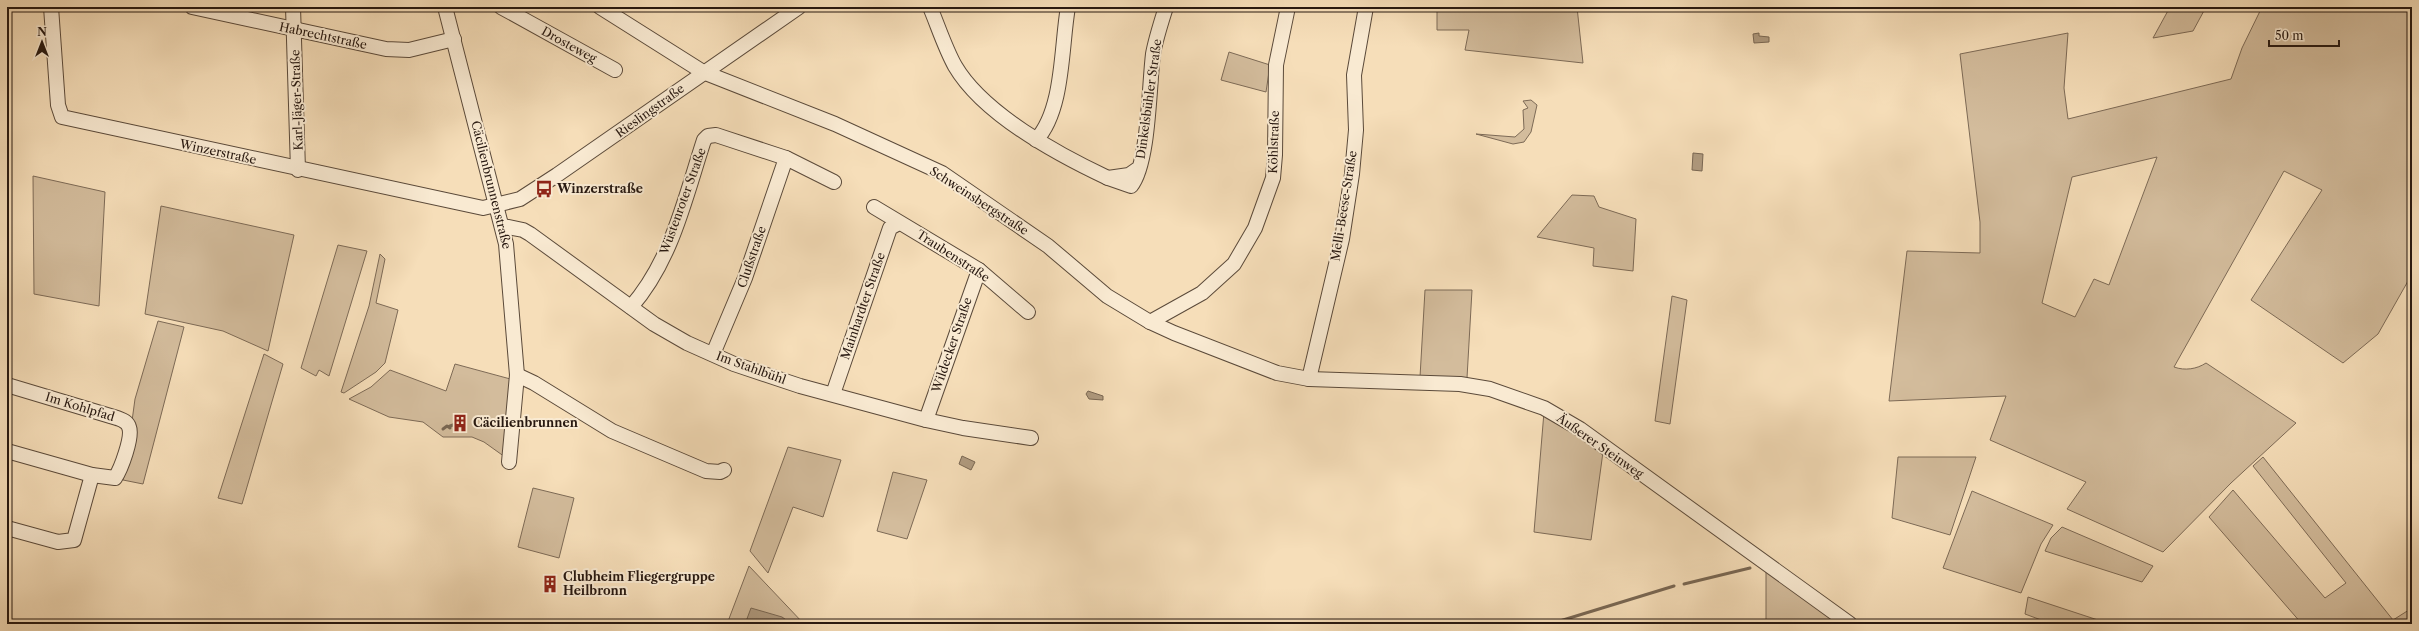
<svg xmlns="http://www.w3.org/2000/svg" width="2419" height="631" viewBox="0 0 2419 631" font-family="'Libre Caslon Text',serif">
  <style>
    .green { fill: #d3bc9c; stroke: #7d6a56; fill-rule: evenodd }
    .water { fill: #b09b80; stroke: #796753 }
    .lines { fill: none; stroke-linecap: round; stroke-linejoin: round }
    .stream { stroke: #796753; stroke-width: 3 }
    .minor-casing { stroke: #5b4a3a; stroke-width: 16 }
    .minor { stroke: #f9ead2; stroke-width: 14 }
    .labels { text-anchor: middle; stroke-width: 4; stroke-linejoin: round; paint-order: stroke }
    .street-label { font-size: 12px; fill: #271810; stroke: #f9ead2 }
    .poi-label { font-size: 12px; font-weight: bold; fill: #271810; stroke: #f9ead2; text-anchor: start }
  </style>
  <rect width="100%" height="100%" fill="#f6deb9"/>
  <filter id="stains"><feTurbulence type="fractalNoise" baseFrequency=".005" numOctaves="4"/><feColorMatrix values="0 0 0 0 .2 0 0 0 0 .09 0 0 0 0 .02 0 0 0 .5 -.17"/></filter>
  <radialGradient id="worn" r=".72"><stop offset=".6" stop-color="#630" stop-opacity="0"/><stop offset="1" stop-color="#630" stop-opacity=".3"/></radialGradient>
  <g class="green">
    <polygon points="1437,7 1577,7 1583,63 1465,50 1469,30 1437,30"/>
    <polygon points="2170,7 2206,7 2193,31 2153,38"/>
    <path d="M 2262,7 L 2412,7 L 2412,274 L 2378,334 L 2343,363 L 2251,300 L 2322,190 L 2284,171 L 2174,367 C 2185,371 2197,369 2206,363 L 2296,423 L 2231,483 L 2163,552 L 2067,509 L 2086,482 L 1990,440 L 2006,396 L 1889,401 L 1907,251 L 1980,253 L 1980,222 L 1960,54 L 2068,33 L 2064,88 L 2068,119 L 2231,79 L 2242,48 ZM 2157,157 L 2109,285 L 2094,279 L 2075,317 L 2042,303 L 2072,177 Z"/>
    <polygon points="1229,52 1270,65 1266,92 1221,80"/>
    <polygon points="1531,100 1537,105 1531,132 1524,142 1513,144 1476,134 1515,137 1524,129 1523,110 1528,108 1523,101"/>
    <polygon points="33,176 105,192 99,306 34,294"/>
    <polygon points="1572,195 1594,196 1599,207 1636,219 1633,271 1593,266 1594,248 1537,237"/>
    <polygon points="161,206 294,235 268,351 223,331 145,314"/>
    <polygon points="338,245 367,251 329,376 319,370 316,376 301,368"/>
    <polygon points="380,254 385,259 376,303 398,310 385,363 376,372 344,393 341,392 369,306"/>
    <polygon points="1425,290 1472,290 1467,378 1420,377"/>
    <polygon points="1672,296 1687,300 1670,424 1655,421"/>
    <polygon points="158,321 184,327 143,484 123,480 136,430 132,421 135,399"/>
    <polygon points="264,354 283,364 242,504 218,498"/>
    <polygon points="455,364 514,380 505,457 484,442 472,437 443,437 423,422 389,417 349,399 371,387 390,370 446,391"/>
    <polygon points="1544,412 1603,452 1591,540 1534,532"/>
    <polygon points="788,447 841,460 823,517 793,507 768,573 750,551"/>
    <polygon points="1898,457 1976,457 1950,535 1892,518"/>
    <polygon points="2263,457 2393,620 2412,608 2412,624 2302,624 2209,517 2233,490 2325,598 2346,583 2253,466"/>
    <polygon points="893,472 927,480 907,539 877,531"/>
    <polygon points="533,488 574,498 559,558 518,547"/>
    <polygon points="1972,491 2053,525 2041,544 2021,593 1943,568"/>
    <polygon points="2062,527 2153,566 2142,582 2045,551 2051,538"/>
    <polygon points="1766,564 1845,624 1766,624"/>
    <polygon points="749,566 804,624 727,624"/>
    <polygon points="2028,597 2110,624 2052,624 2025,614"/>
  </g>
  <g class="water">
    <polygon points="1759,33 1759,36 1769,37 1769,42 1754,43 1753,34"/>
    <polygon points="1693,153 1703,154 1702,171 1692,170"/>
    <polygon points="1088,391 1103,396 1103,400 1089,399 1086,394"/>
    <polygon points="962,456 975,462 971,470 959,464"/>
    <polygon points="751,608 782,617 792,624 745,624"/>
  </g>
  <g class="lines">
    <g class="stream">
      <polyline points="443,429 447,426 450,428 450,426 465,421"/>
      <polyline points="1684,584 1750,568"/>
      <polyline points="1550,624 1674,586"/>
    </g>
    <g class="minor-casing">
      <g id="minor">
        <polyline points="51,7 58,105 62,117 483,208 520,199 557,175 799,7"/>
        <polyline points="192,7 386,49 409,50 454,39"/>
        <polyline points="293,7 298,170"/>
        <polyline points="445,7 506,244 517,375 509,462"/>
        <polyline points="501,7 615,70"/>
        <polyline points="600,7 703,72 835,124 942,173 1048,246 1107,296 1150,322 1174,333 1277,373 1309,379 1460,384 1490,389 1544,408 1580,429 1850,624"/>
        <path d="M 930,7 C 938,26 945,48 955,66 C 983,114 1059,155 1108,178"/>
        <path d="M 1036,140 C 1064,110 1061,46 1068,7"/>
        <path d="M 1139,168 L 1129,175 L 1108,178 L 1131,186 C 1149,164 1149,86 1153,54 C 1156,38 1161,23 1166,7"/>
        <polyline points="874,207 979,270 1028,312"/>
        <polyline points="503,226 523,230 530,234 654,324 687,343 734,364 800,386 926,420 963,428 1031,438"/>
        <path d="M 631,307 C 672,260 685,198 704,140 L 708,136 L 716,135 L 786,158 L 834,182"/>
        <polyline points="1150,322 1202,293 1234,264 1255,228 1273,178 1275,155 1276,65 1288,7"/>
        <polyline points="713,354 745,278 786,158"/>
        <polyline points="517,375 534,383 612,431 706,471 720,472 724,470"/>
        <polyline points="1309,379 1342,239 1352,174 1356,130 1354,75 1366,7"/>
        <path d="M 7,385 L 117,418 C 122,420 127,421 129,427 C 133,437 121,469 115,478 L 92,475 L 7,451"/>
        <polyline points="833,394 890,228 899,223"/>
        <polyline points="926,420 979,270"/>
        <polyline points="7,528 58,542 74,540 92,475"/>
      </g>
    </g>
    <use href="#minor" class="minor"/>
  </g>
  <defs>
    <g id="bus-bare" transform="scale(1.38)"><path d="M-5-6H5V4H4V6H2V4H-2V6H-4V4H-5ZM-3.5-4V0h7V-4ZM-3.5 1.2v1.5H-2V1.2ZM2 1.2v1.5H3.5V1.2Z" fill="#8f2418" stroke="#f9ead2" stroke-width="2.5" paint-order="stroke"/></g>
    <g id="building-bare" transform="scale(1.38)"><path d="M-4-6H4V6H1V3H-1V6H-4ZM-2.5-4.3h1.7v1.8h-1.7ZM.8-4.3h1.7v1.8H.8ZM-2.5-1h1.7V.8h-1.7ZM.8-1h1.7V.8H.8Z" fill="#8f2418" stroke="#f9ead2" stroke-width="2.5" paint-order="stroke"/></g>
  </defs>
  <g fill-rule="evenodd">
    <use href="#bus-bare" x="544" y="189"/>
    <use href="#building-bare" x="460" y="423"/>
    <use href="#building-bare" x="550" y="584"/>
  </g>
  <g class="labels">
    <g class="street-label">
      <text transform="translate(323 36) rotate(12)" y="4">Habrechtstraße</text>
      <text transform="translate(569 45) rotate(29)" y="4">Drosteweg</text>
      <text transform="translate(1149 99) rotate(-82)" y="4">Dinkelsbühler Straße</text>
      <text transform="translate(297 100) rotate(-92)" y="4">Karl-Jäger-Straße</text>
      <text transform="translate(650 111) rotate(-36)" y="4">Rieslingstraße</text>
      <text transform="translate(1274 142) rotate(-88)" y="4">Köhlstraße</text>
      <text transform="translate(218 152) rotate(12)" y="4">Winzerstraße</text>
      <text transform="translate(491 185) rotate(76)" y="4">Cäcilienbrunnenstraße</text>
      <text transform="translate(683 201) rotate(-70)" y="4">Wüstenroter Straße</text>
      <text transform="translate(979 201) rotate(33)" y="4">Schweinsbergstraße</text>
      <text transform="translate(1344 206) rotate(-81)" y="4">Melli-Beese-Straße</text>
      <text transform="translate(953 256) rotate(33)" y="4">Traubenstraße</text>
      <text transform="translate(752 257) rotate(-71)" y="4">Clußstraße</text>
      <text transform="translate(863 306) rotate(-71)" y="4">Mainhardter Straße</text>
      <text transform="translate(952 345) rotate(-71)" y="4">Wildecker Straße</text>
      <text transform="translate(751 368) rotate(20)" y="4">Im Stahlbühl</text>
      <text transform="translate(80 407) rotate(17)" y="4">Im Kohlpfad</text>
      <text transform="translate(1600 446) rotate(35)" y="4">Äußerer Steinweg</text>
    </g>
    <g class="poi-label">
      <text x="557" y="193">Winzerstraße</text>
      <text x="473" y="427">Cäcilienbrunnen</text>
      <text x="563" y="581">Clubheim Fliegergruppe<tspan x="563" dy="14">Heilbronn</tspan></text>
    </g>
  </g>
  <rect width="2419" height="631" fill="none" stroke="#f6deb9" stroke-width="24"/>
  <rect x="8" y="8" width="2403" height="615" fill="none" stroke="#271810" stroke-width="2"/>
  <rect x="12" y="12" width="2395" height="607" fill="none" stroke="#271810"/>
  <g transform="translate(42 42)" stroke="#f9ead2" stroke-width="3" paint-order="stroke">
  <path d="M0-3L7 15L0 10L-7 15Z" fill="#271810"/>
  <text y="-6" font-size="11" font-weight="bold" text-anchor="middle" fill="#271810">N</text>
  </g>
  <path d="M2269 40v6h70v-6" fill="none" stroke="#271810" stroke-width="2"/>
  <text x="2275" y="40" font-size="12" fill="#271810" stroke="#f9ead2" stroke-width="3" paint-order="stroke">50 m</text>
  <rect width="100%" height="100%" filter="url(#stains)"/>
  <rect width="100%" height="100%" fill="url(#worn)"/>
</svg>
